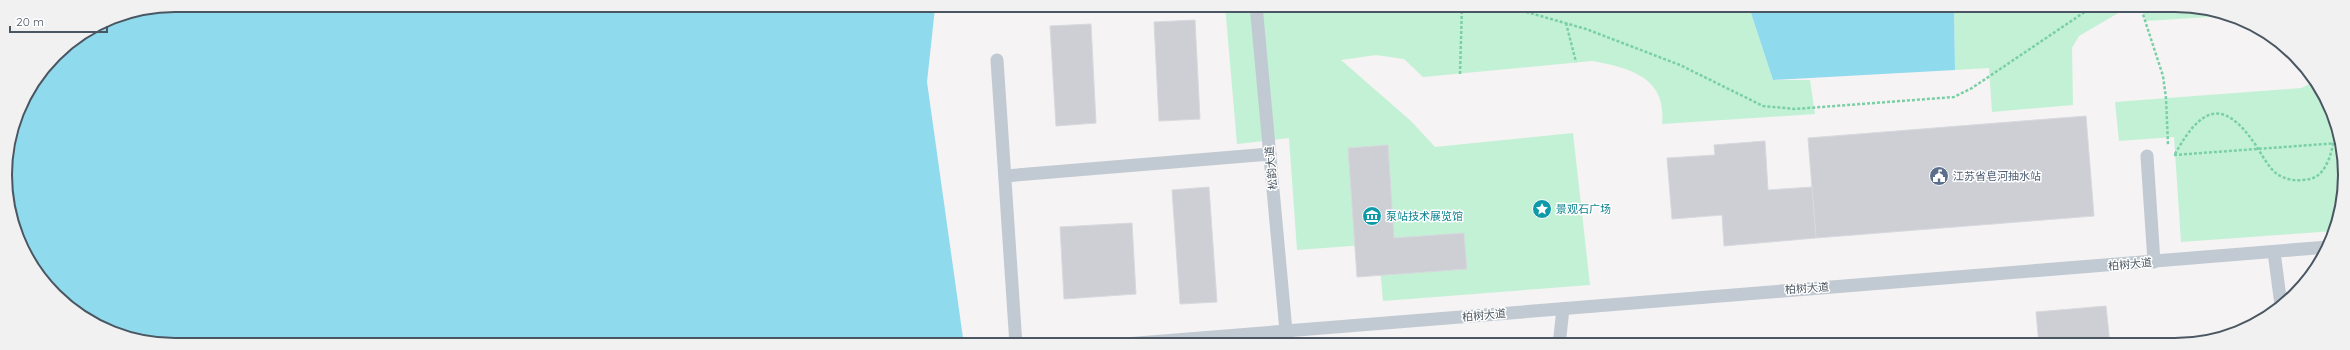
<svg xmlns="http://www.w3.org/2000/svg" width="2350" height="350" viewBox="0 0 2350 350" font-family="Quicksand,'Noto Sans SC',sans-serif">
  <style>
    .green { fill: #c3f1d5 }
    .water { fill: #90daee }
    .building { fill: #cdcfd5; stroke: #d7d9de }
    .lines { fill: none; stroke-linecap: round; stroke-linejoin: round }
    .path { stroke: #7ad0a6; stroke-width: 2.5; stroke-dasharray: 3 2; stroke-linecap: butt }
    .service { stroke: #c1cad2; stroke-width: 13 }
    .labels { text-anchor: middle; stroke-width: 3; stroke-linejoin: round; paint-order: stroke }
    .street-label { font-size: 11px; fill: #4a5661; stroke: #fff }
    .service-label { font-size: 11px; fill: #4e5e75; stroke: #fff; text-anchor: start }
    .culture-label { font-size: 11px; fill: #0d838f; stroke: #fff; text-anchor: start }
    .rim { fill: none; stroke: #4a5661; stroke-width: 2 }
  </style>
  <rect width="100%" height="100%" fill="#f5f3f3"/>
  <g class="green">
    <path d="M 1225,5 L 1747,5 L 1750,10 L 1773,80 L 1810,80 L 1815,114 L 1662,124 C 1667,77 1630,68 1592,61 L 1423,77 L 1404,59 L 1376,55 L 1341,60 L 1411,121 L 1435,147 L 1573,133 L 1590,285 L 1383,301 L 1378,244 L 1297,250 L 1289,138 L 1237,144 Z"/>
    <polygon points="1954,5 2132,5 2079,36 2072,48 2073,105 1992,112 1989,68 1955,70"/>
    <polygon points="2140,5 2186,5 2224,16 2146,21"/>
    <polygon points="2314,82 2336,121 2345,186 2333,231 2181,242 2174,137 2119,141 2115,102 2301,88"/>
    <polygon points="2314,268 2295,295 2296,284"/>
  </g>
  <g class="water">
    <polygon points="175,5 939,5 935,8 927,82 964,345 164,345 100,327 47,287 14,230 5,164 18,110 55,55 110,18"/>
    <polygon points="1747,5 1954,5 1955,70 1773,80 1750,10"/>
  </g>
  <g class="building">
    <polygon points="1195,20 1200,119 1159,121 1154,22"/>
    <polygon points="1091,24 1096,123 1056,126 1050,26"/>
    <polygon points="2086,116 2094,216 1816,238 1808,138"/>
    <polygon points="1765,141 1768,190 1812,187 1816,238 1724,246 1722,215 1672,219 1667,158 1715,155 1714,145"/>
    <polygon points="1388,145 1394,238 1464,233 1467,269 1357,277 1348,148"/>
    <polygon points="1209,187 1217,302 1180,304 1172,190"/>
    <polygon points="1132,223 1136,294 1064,299 1060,227"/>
    <polygon points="2106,306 2110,344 2039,345 2036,312"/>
  </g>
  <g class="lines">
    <g class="path">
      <polyline points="1502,5 1586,29 1680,65 1763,106 1795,109 1954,97 1972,88 2095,5"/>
      <polyline points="2140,5 2163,76 2166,98 2168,145"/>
      <polyline points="1566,23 1576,62"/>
      <polyline points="1460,74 1462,5"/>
      <path d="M 2175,154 C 2200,109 2222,96 2255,144 C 2261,153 2268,167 2277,174 C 2285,179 2293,181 2302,180 C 2314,180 2321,175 2326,165 C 2332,155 2333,141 2337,130"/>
      <polyline points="2174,155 2339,143"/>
    </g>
    <g class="service">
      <polyline points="1256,5 1286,331"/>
      <polyline points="997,60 1016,345"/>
      <polyline points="2147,156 2154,262"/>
      <polyline points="1005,176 1270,154"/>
      <polyline points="2274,252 2281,305"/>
      <polyline points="1113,345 2328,247"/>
      <polyline points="1559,345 1563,309"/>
    </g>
  </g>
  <defs>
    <g id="civic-disc" transform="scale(1)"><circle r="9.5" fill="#5c6f8a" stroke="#fff"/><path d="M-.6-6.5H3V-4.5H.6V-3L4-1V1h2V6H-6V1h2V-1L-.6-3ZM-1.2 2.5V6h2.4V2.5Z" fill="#fff"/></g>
    <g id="sight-disc" transform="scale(1)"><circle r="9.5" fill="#0f9aa8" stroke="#fff"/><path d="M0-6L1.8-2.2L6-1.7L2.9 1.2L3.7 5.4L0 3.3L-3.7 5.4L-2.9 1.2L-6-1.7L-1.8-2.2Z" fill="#fff"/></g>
    <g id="museum-disc" transform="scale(1)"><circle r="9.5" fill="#0f9aa8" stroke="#fff"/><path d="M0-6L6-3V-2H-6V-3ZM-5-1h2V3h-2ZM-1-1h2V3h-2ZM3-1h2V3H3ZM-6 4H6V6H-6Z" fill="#fff"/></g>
  </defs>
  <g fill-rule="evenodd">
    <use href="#civic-disc" x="1939" y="176"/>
    <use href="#sight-disc" x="1542" y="209"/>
    <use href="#museum-disc" x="1372" y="216"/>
  </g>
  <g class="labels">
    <g class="street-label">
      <text transform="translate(1271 168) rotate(-95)" y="4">松韵大道</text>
      <text transform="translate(2130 264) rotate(-5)" y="4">柏树大道</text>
      <text transform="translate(1807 288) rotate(-4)" y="4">柏树大道</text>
      <text transform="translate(1484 315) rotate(-5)" y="4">柏树大道</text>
    </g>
    <g class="service-label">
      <text x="1953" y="180">江苏省皂河抽水站</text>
    </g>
    <g class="culture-label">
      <text x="1556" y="213">景观石广场</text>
      <text x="1386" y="220">泵站技术展览馆</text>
    </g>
  </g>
  <path d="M0 0H2350V350H0ZM175 12H2175A163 163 0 0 1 2338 175V175A163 163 0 0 1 2175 338H175A163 163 0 0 1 12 175V175A163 163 0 0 1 175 12Z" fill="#f1f1f2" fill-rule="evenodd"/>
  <path class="rim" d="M175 12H2175A163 163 0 0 1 2338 175V175A163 163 0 0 1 2175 338H175A163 163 0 0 1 12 175V175A163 163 0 0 1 175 12Z"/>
  <path d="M10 26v6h97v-6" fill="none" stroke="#4a5661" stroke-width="2"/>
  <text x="16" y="26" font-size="12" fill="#4a5661" stroke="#ffffff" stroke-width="3" paint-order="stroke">20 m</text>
</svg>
